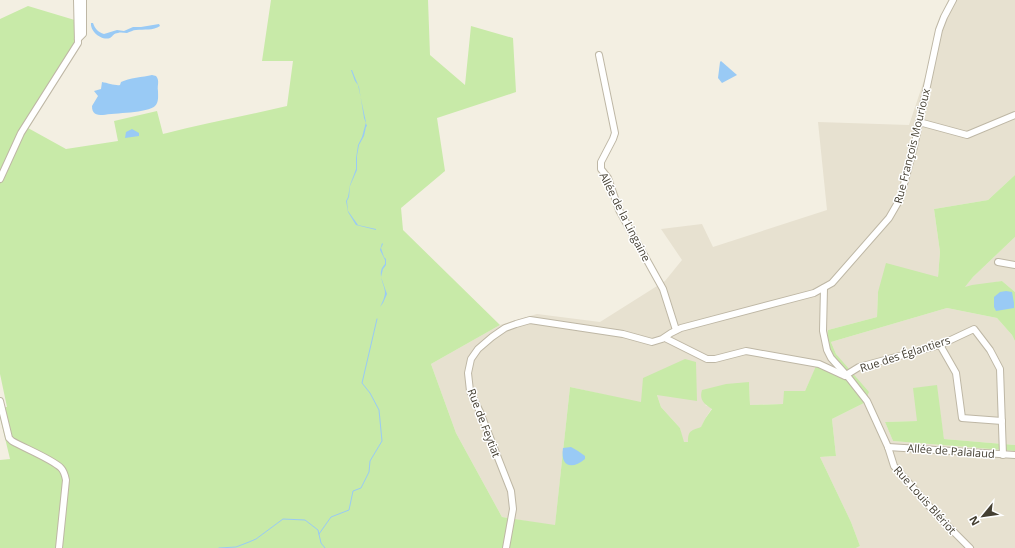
<svg xmlns="http://www.w3.org/2000/svg" width="1015" height="548" viewBox="0 0 1015 548" font-family="'Open Sans',sans-serif">
  <style>
    .residential { fill: #e7e1d0 }
    .green { fill: #c8eaa8 }
    .water { fill: #99caf5 }
    .lines { fill: none; stroke-linecap: round; stroke-linejoin: round }
    .stream { stroke: #99caf5; stroke-width: 1 }
    .minor-casing { stroke: #beb7a5; stroke-width: 8 }
    .minor { stroke: #fff; stroke-width: 6 }
    .labels { text-anchor: middle; stroke-width: 3; stroke-linejoin: round; paint-order: stroke }
    .street-label { font-size: 11px; fill: #443f32; stroke: #fff }
  </style>
  <rect width="100%" height="100%" fill="#f3efe2"/>
  <g class="residential">
    <polygon points="951,0 1015,0 1015,175 988,200 934,209 940,252 938,277 878,292 877,317 828,330 829,349 836,369 816,367 805,391 783,404 750,405 749,382 705,405 712,408 705,419 701,428 688,442 683,442 680,428 661,407 657,395 696,362 641,403 570,387 555,526 502,517 456,433 431,364 500,325 537,314 600,322 665,281 682,260 661,229 702,224 713,247 827,210 818,122 909,125"/>
    <polygon points="1015,237 1015,292 1002,281 964,288 973,277"/>
    <polygon points="947,308 997,318 1012,335 1015,341 1015,445 944,439 936,385 918,421 885,422 893,441 1015,451 1015,548 856,548 860,546 851,522 820,457 836,456 832,419 864,403 846,367 836,354 831,342"/>
  </g>
  <g class="green">
    <path d="M 271,0 L 428,0 L 430,55 L 465,85 L 471,26 L 513,38 L 516,92 L 437,118 L 445,171 L 401,208 L 403,230 L 500,325 L 431,364 L 456,433 L 502,517 L 555,525 L 570,387 L 641,402 L 643,378 L 685,359 L 696,362 L 697,401 L 657,395 L 661,407 L 680,428 L 684,442 L 688,442 C 688,430 691,431 701,427 L 705,419 L 712,409 C 704,404 699,400 702,390 L 726,384 L 749,382 L 750,405 L 783,404 L 784,391 L 805,391 L 816,366 L 836,369 C 831,356 825,344 828,330 L 877,317 L 878,292 L 886,263 L 938,277 L 940,252 L 934,209 L 988,200 L 1015,175 L 1015,237 L 973,277 L 965,287 L 972,285 L 1002,281 L 1015,292 L 1015,341 L 1012,335 L 997,318 L 947,308 L 831,342 L 836,354 L 869,392 L 864,403 L 832,419 L 836,456 L 820,457 L 851,522 L 860,546 L 856,548 L 0,548 L 0,460 L 10,459 L 0,417 L 0,407 L 7,407 L 0,374 L 0,19 L 28,6 L 78,21 L 78,43 L 28,128 L 66,149 L 118,141 L 114,121 L 157,111 L 163,134 C 204,123 246,116 287,106 L 293,61 L 262,61 Z"/>
    <polygon points="937,385 944,439 1015,445 1015,451 893,441 885,422 917,421 913,388"/>
  </g>
  <g class="water">
    <path d="M 91,23 L 93,23 C 95,29 98,32 104,34 L 117,30 L 124,31 L 133,27 L 141,27 L 159,24 L 160,26 C 153,31 144,29 136,30 C 133,30 130,32 127,33 C 124,33 121,32 118,33 C 114,33 113,36 110,38 C 101,41 90,31 91,23 Z"/>
    <polygon points="721,61 737,75 722,83 718,78 720,62"/>
    <polygon points="351,70 352,70 356,80 359,87 364,118 367,126 366,127 364,136 359,145 357,156 357,170 350,186 349,197 347,201 348,211 358,225 376,229 376,230 356,225 348,212 346,201 348,197 350,185 356,169 356,158 358,145 362,137 366,122 358,85 355,81"/>
    <path d="M 152,75 L 156,76 C 160,81 157,85 158,91 C 158,96 159,102 155,106 C 148,113 114,113 103,115 C 96,115 92,114 92,106 L 98,96 L 94,91 L 101,89 L 102,82 C 108,83 116,86 120,85 L 121,82 C 129,78 143,77 152,75 Z"/>
    <polygon points="132,129 139,133 139,136 125,138 126,132"/>
    <path d="M 382,243 L 383,244 L 381,248 L 384,257 L 386,259 L 386,265 L 383,269 L 381,277 L 387,294 L 383,303 L 380,307 C 382,303 385,297 385,292 C 384,283 376,273 385,264 L 385,260 L 380,250 Z"/>
    <polygon points="1006,291 1012,292 1014,303 1014,308 996,311 994,307 994,297 1000,292"/>
    <path d="M 571,447 L 578,451 L 585,456 L 585,459 C 572,470 560,467 563,448 Z"/>
  </g>
  <g class="lines">
    <g class="stream">
      <polyline points="319,534 331,517 349,510 353,491 361,488 369,472 370,461 382,441 379,410 370,393 362,383 377,319"/>
      <polyline points="219,548 236,547 249,542 256,539 283,519 305,520 318,530 321,543 325,548"/>
    </g>
    <g class="minor-casing">
      <g id="minor">
        <polyline points="78,39 83,34 83,0"/>
        <polyline points="599,55 615,133 613,139 601,162 601,169 608,178 619,210 663,289 676,330"/>
        <polyline points="919,122 967,135 1015,115"/>
        <polyline points="0,179 21,133 78,43 77,0"/>
        <polyline points="998,262 1015,265"/>
        <polyline points="824,288 823,331 827,350 831,358 849,378 867,401 888,447 894,466 937,515 970,548"/>
        <polyline points="665,338 707,359 715,359 746,351 819,364 845,376"/>
        <polyline points="940,345 956,373 962,418 1002,421"/>
        <polyline points="846,375 859,367 940,345 974,329 990,350 1000,369 1003,455"/>
        <path d="M 0,401 L 9,438 L 12,441 C 24,448 52,459 61,468 C 64,471 65,475 66,480 L 59,548"/>
        <polyline points="888,447 1015,455"/>
        <polyline points="506,548 513,509 511,491 480,412 470,391 468,373 471,359 478,349 492,337 505,328 516,324 530,320 623,334 652,342 662,339 671,333 681,328 814,293 832,283 889,218 900,199 914,147 939,30 944,17 953,0"/>
      </g>
    </g>
    <use href="#minor" class="minor"/>
  </g>
  <g class="labels">
    <g class="street-label">
      <text transform="translate(912 146) rotate(-76)" y="4">Rue François Mourioux</text>
      <text transform="translate(625 217) rotate(63)" y="4">Allée de la Lingaine</text>
      <text transform="translate(905 354) rotate(-18)" y="4">Rue des Églantiers</text>
      <text transform="translate(484 423) rotate(69)" y="4">Rue de Feytiat</text>
      <text transform="translate(951 451) rotate(4)" y="4">Allée de Palalaud</text>
      <text transform="translate(925 500) rotate(48)" y="4">Rue Louis Blériot</text>
    </g>
  </g>
  <g transform="translate(983 516) rotate(241)" stroke="#ffffff" stroke-width="3" paint-order="stroke">
  <path d="M0-3L7 15L0 10L-7 15Z" fill="#443f32"/>
  <text y="-6" font-size="11" font-weight="bold" text-anchor="middle" fill="#443f32">N</text>
  </g>
</svg>
